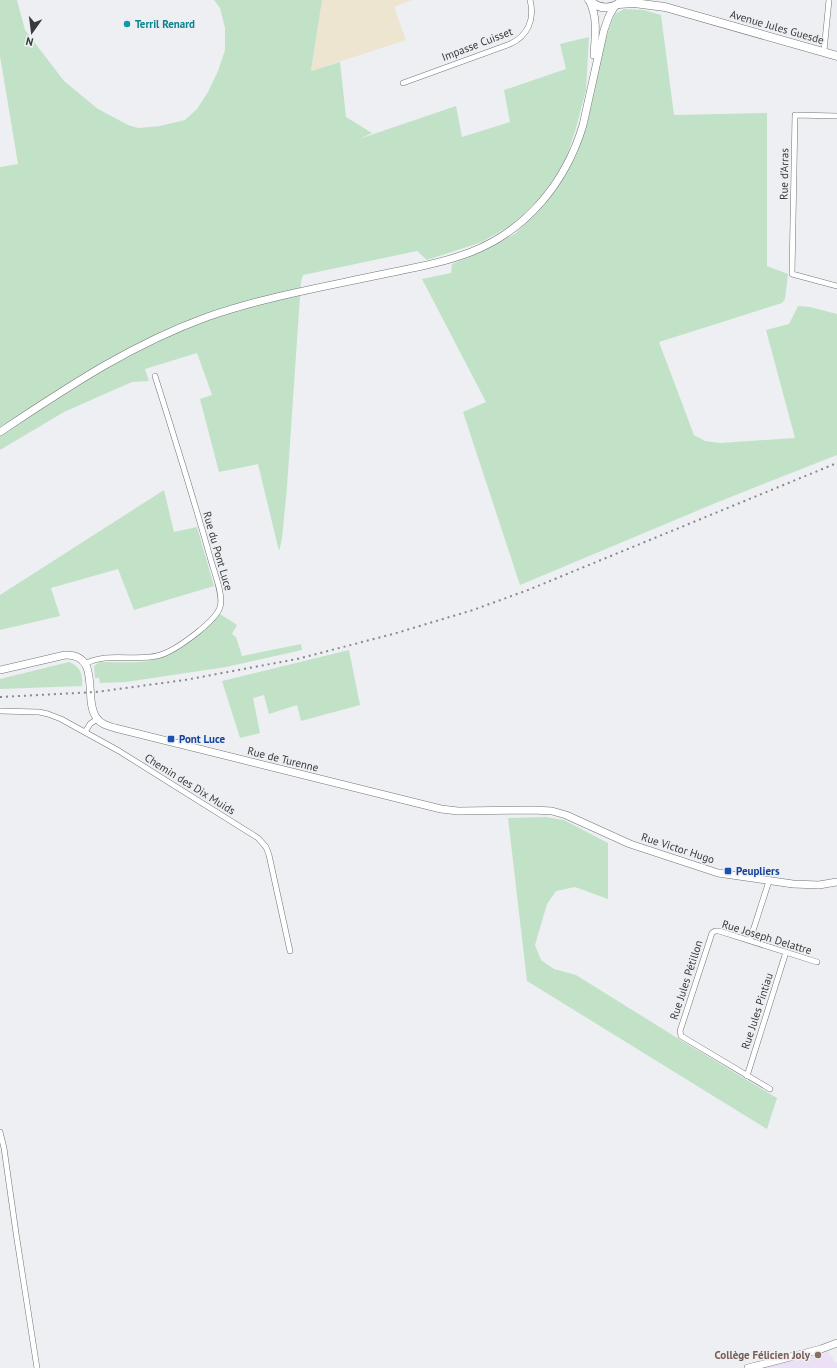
<svg xmlns="http://www.w3.org/2000/svg" width="837" height="1368" viewBox="0 0 837 1368" font-family="'PT Sans',sans-serif">
  <style>
    .commercial { fill: #ede5cf }
    .education { fill: #ebe0f5 }
    .green { fill: #c2e2c8 }
    .lines { fill: none; stroke-linecap: round; stroke-linejoin: round }
    .street-casing { stroke: #737478; stroke-width: 6 }
    .secondary-casing { stroke: #737478; stroke-width: 8 }
    .primary-casing { stroke: #737478; stroke-width: 9 }
    .street { stroke: #fff; stroke-width: 5 }
    .secondary { stroke: #fff; stroke-width: 7 }
    .primary { stroke: #fff; stroke-width: 8 }
    .rail { stroke: #88898c; stroke-width: 2; stroke-dasharray: 2 4; stroke-linecap: butt }
    .culture-dot { fill: #0f9aa8; stroke: #edeff3; stroke-width: 1.5 }
    .transit-dot { fill: #1a4fb4; stroke: #edeff3; stroke-width: 1.5 }
    .education-dot { fill: #8d6e63; stroke: #edeff3; stroke-width: 1.5 }
    .labels { text-anchor: middle; stroke-width: 3; stroke-linejoin: round; paint-order: stroke }
    .culture-label { font-size: 11px; font-weight: bold; fill: #0d838f; stroke: #edeff3; text-anchor: start }
    .street-label { font-size: 11px; fill: #38393b; stroke: #edeff3 }
    .transit-label { font-size: 11px; font-weight: bold; fill: #164399; stroke: #edeff3; text-anchor: start }
    .education-label { font-size: 11px; font-weight: bold; fill: #785e54; stroke: #edeff3; text-anchor: end }
  </style>
  <rect width="100%" height="100%" fill="#edeff3"/>
  <polygon class="commercial" points="322,0 412,0 394,7 406,40 311,71"/>
  <polygon class="education" points="826,1349 835,1362 837,1362 837,1368 764,1368"/>
  <g class="green">
    <polygon points="0,0 17,0 25,30 64,81 98,109 128,125 138,128 160,126 185,120 197,109 208,92 218,71 225,50 225,28 220,8 214,0 322,0 311,71 340,62 346,117 372,133 359,139 456,106 462,137 510,122 504,90 566,69 560,44 589,37 586,90 576,128 565,162 540,198 513,224 482,242 427,260 417,251 303,275 301,282 287,487 282,539 279,551 258,464 219,472 200,399 212,395 197,353 145,369 149,381 132,382 64,412 0,450 0,167 18,164 0,56"/>
    <polygon points="624,9 644,10 661,15 674,115 767,113 767,266 788,274 785,299 782,303 659,342 694,435 705,441 720,443 795,438 766,330 789,324 798,306 810,307 837,314 837,455 718,502 520,585 463,412 486,402 422,279 451,273 452,264 486,250 516,233 541,207 557,188 576,156 587,125 601,52 611,23 615,14"/>
    <polygon points="164,490 174,532 197,527 214,586 134,610 118,569 51,588 60,616 0,630 0,595"/>
    <path d="M 220,614 L 237,625 L 232,634 L 236,637 L 242,656 L 301,644 L 302,650 L 226,667 L 126,682 L 100,683 L 99,678 L 95,678 L 94,666 L 100,662 C 113,662 128,663 141,662 C 171,659 198,634 220,614 Z"/>
    <polygon points="349,650 360,705 301,721 297,705 269,714 264,695 253,698 260,733 240,738 222,681"/>
    <path d="M 69,662 C 80,666 83,674 82,686 L 0,689 L 0,679 Z"/>
    <polygon points="545,817 564,820 608,843 608,899 575,887 556,891 547,904 535,945 541,960 554,969 576,975 674,1036 777,1098 767,1129 527,981 508,818"/>
  </g>
  <g class="lines">
    <g class="street-casing">
      <g id="street">
        <polyline points="824,51 829,0"/>
        <path d="M 403,83 L 510,44 C 528,36 535,19 530,0"/>
        <polyline points="837,116 795,115 792,274 837,286"/>
        <path d="M 85,664 C 110,650 142,665 168,652 C 182,645 216,621 220,607 C 224,595 213,569 210,557 C 193,496 174,436 155,376"/>
        <polyline points="0,711 39,712 48,714 61,719 119,751 258,838 266,847 269,855 290,951"/>
        <polyline points="85,732 90,724 97,719"/>
        <polyline points="750,940 769,881"/>
        <polyline points="747,1076 786,952"/>
        <polyline points="770,1089 681,1036 680,1031 712,933 715,931 719,931 817,962"/>
        <polyline points="0,1132 4,1148 16,1233 37,1368"/>
      </g>
    </g>
    <g class="secondary-casing">
      <g id="secondary">
        <path d="M 590,2 C 598,19 595,37 594,55"/>
        <path d="M 0,432 C 68,387 130,345 207,317 C 261,298 318,288 374,276 C 407,269 440,264 471,252 C 527,230 566,182 583,125 L 604,30 L 609,16 L 615,6"/>
        <path d="M 0,670 L 65,655 C 102,654 83,699 96,717 C 100,724 108,726 115,728 L 441,809 L 458,811 L 533,810 L 552,811 L 566,815 L 630,844 L 718,873 L 793,884 L 819,885 L 837,882"/>
        <polyline points="748,1368 821,1349 837,1343"/>
      </g>
    </g>
    <g class="primary-casing">
      <g id="primary">
        <path d="M 589,0 C 599,10 613,10 623,0"/>
        <polyline points="619,4 634,3 665,7 837,56"/>
      </g>
    </g>
    <use href="#street" class="street"/>
    <use href="#secondary" class="secondary"/>
    <use href="#primary" class="primary"/>
    <polyline class="rail" points="0,697 96,692 185,680 297,659 393,634 473,610 528,590 837,463"/>
  </g>
  <circle class="culture-dot" cx="127" cy="24" r="4"/>
  <g class="transit-dot">
    <rect x="167" y="735" width="8" height="8" rx="2"/>
    <rect x="724" y="867" width="8" height="8" rx="2"/>
  </g>
  <circle class="education-dot" cx="818" cy="1355" r="4"/>
  <g class="labels">
    <g class="culture-label">
      <text x="135" y="28">Terril Renard</text>
    </g>
    <g class="street-label">
      <text transform="translate(777 27) rotate(16)" y="4">Avenue Jules Guesde</text>
      <text transform="translate(477 44) rotate(-21)" y="4">Impasse Cuisset</text>
      <text transform="translate(784 174) rotate(-89)" y="4">Rue d'Arras</text>
      <text transform="translate(218 551) rotate(74)" y="4">Rue du Pont Luce</text>
      <text transform="translate(283 759) rotate(14)" y="4">Rue de Turenne</text>
      <text transform="translate(190 784) rotate(32)" y="4">Chemin des Dix Muids</text>
      <text transform="translate(678 848) rotate(18)" y="4">Rue Victor Hugo</text>
      <text transform="translate(767 937) rotate(17)" y="4">Rue Joseph Delattre</text>
      <text transform="translate(686 980) rotate(-72)" y="4">Rue Jules Pétillon</text>
      <text transform="translate(757 1011) rotate(-72)" y="4">Rue Jules Pintiau</text>
    </g>
    <g class="transit-label">
      <text x="179" y="743">Pont Luce</text>
      <text x="736" y="875">Peupliers</text>
    </g>
    <g class="education-label">
      <text x="810" y="1359">Collège Félicien Joly</text>
    </g>
  </g>
  <g transform="translate(32 32) rotate(194)" stroke="#edeff3" stroke-width="3" paint-order="stroke">
  <path d="M0-3L7 15L0 10L-7 15Z" fill="#38393b"/>
  <text y="-6" font-size="11" font-weight="bold" text-anchor="middle" fill="#38393b">N</text>
  </g>
</svg>
